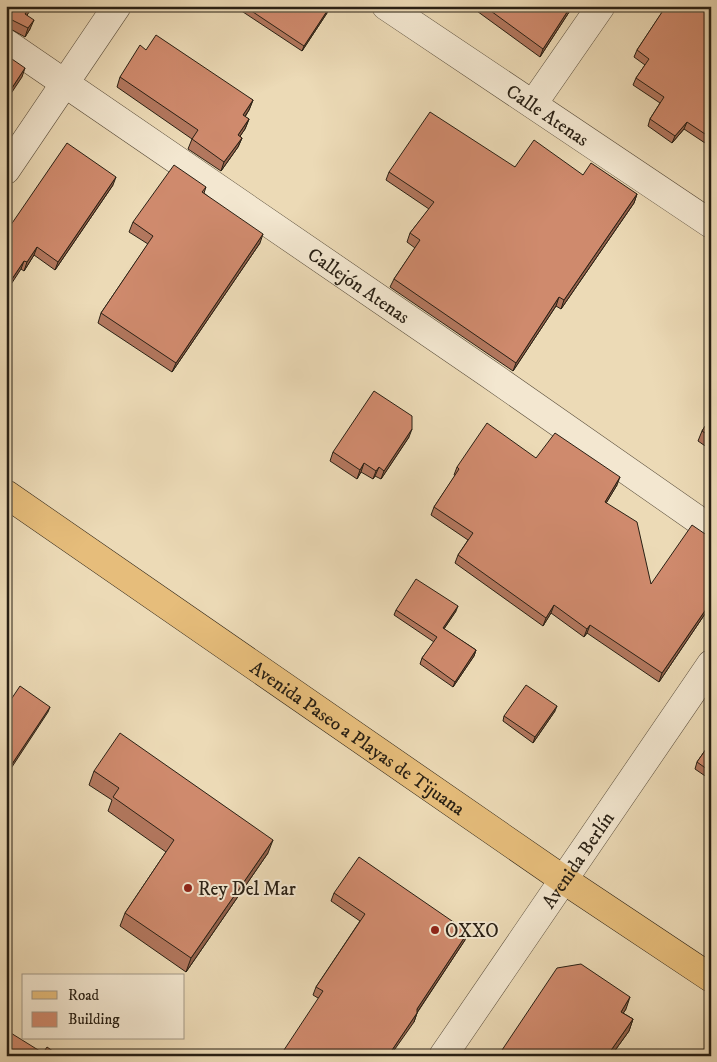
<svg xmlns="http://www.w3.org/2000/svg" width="717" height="1062" font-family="'IM FELL DW Pica',serif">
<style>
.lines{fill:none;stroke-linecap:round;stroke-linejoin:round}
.minor-casing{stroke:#5a4e3c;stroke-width:29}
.major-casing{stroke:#292014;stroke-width:29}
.minor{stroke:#f3e7d0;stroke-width:28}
.major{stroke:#e6bd7b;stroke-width:28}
.wall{fill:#b2775e;stroke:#292014}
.shaded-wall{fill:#91614c;stroke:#292014}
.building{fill:#cf8a6d;stroke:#292014}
.poi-dot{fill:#8f2418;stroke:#f3e7d0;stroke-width:2}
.labels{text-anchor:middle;stroke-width:4;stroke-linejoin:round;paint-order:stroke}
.street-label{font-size:19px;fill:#292014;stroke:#f3e7d0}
.poi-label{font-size:19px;fill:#292014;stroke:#f3e7d0;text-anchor:start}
</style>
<rect width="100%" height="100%" fill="#ecdab6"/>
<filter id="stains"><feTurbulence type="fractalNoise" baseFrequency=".004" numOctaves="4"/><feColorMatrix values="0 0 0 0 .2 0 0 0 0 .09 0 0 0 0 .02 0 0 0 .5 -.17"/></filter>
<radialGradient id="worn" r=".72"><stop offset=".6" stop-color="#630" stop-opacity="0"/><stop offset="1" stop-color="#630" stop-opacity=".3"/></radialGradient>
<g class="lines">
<defs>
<g id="minor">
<path id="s1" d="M 386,6 L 711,224"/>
<path id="s2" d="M 6,43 L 489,374 L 711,529"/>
<path d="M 533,104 L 601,6"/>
<path d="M 6,170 L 117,6"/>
<path id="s3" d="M 443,1056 L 711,664"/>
</g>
<g id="major">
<path id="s4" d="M 6,494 L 564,880 L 711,978"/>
</g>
</defs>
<!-- minor casing -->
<use href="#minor" class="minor-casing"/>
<!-- major casing -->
<use href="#major" class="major-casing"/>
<!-- minor -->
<use href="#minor" class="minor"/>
<!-- major -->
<use href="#major" class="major"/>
</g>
<!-- wall -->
<path class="wall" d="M 6,6 L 27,15 L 30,29 L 25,37 L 7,27 Z
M 234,6 L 327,6 L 329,8 L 327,13 L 302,51 Z
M 470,6 L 573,6 L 540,57 Z
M 662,6 L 711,6 L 711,147 L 684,129 L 672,143 L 648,126 L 650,119 L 660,103 L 633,85 L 636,78 L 645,65 L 634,57 L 637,50 L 665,8 Z
M 146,50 L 253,100 L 249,110 L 245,117 L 249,119 L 245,129 L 240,136 L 242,138 L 238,147 L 221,171 L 188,149 L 192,139 L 117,87 L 120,77 Z
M 515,167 L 583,175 L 637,194 L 634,203 L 561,309 L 556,306 L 513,371 L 390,287 L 394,279 L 415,248 L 407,242 L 410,233 L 429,209 L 386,180 L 389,172 Z
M 113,185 L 55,270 L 34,255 L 24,271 L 21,269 L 6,232 Z
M 206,187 L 204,193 L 260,243 L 172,372 L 98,323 L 101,313 L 148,244 L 129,232 L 133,222 Z
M 711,417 L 711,450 L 698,441 L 702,431 Z
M 409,437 L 381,479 L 375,476 L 373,479 L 361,472 L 357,479 L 330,461 L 333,452 Z
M 536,458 L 617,485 L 606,503 L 651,584 L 711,538 L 711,605 L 659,682 L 587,633 L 584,637 L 551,613 L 543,626 L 455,563 L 458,555 L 468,540 L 431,515 L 434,507 L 455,476 L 454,475 L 457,467 Z
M 396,610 L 456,611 L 444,629 L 476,650 L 474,656 L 453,687 L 420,664 L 422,658 L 434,642 L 394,615 Z
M 555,711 L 533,743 L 503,721 L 504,716 Z
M 711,742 L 711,780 L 695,769 L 697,762 Z
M 94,771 L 268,853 L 186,972 L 120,926 L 125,913 L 166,852 L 108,811 L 112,800 L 89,785 Z
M 334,893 L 465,940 L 417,1013 L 414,1022 L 318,998 L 313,995 L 316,987 L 360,921 L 331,901 Z
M 626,1009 L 623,1013 L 633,1019 L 629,1031 L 611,1056 L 498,1056 Z"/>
<!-- shaded-wall -->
<path class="shaded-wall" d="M 30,6 L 33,6 L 22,23 L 25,14 Z
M 571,6 L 573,6 L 540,57 L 543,49 Z
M 329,8 L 327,13 L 302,51 L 304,46 Z
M 6,19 L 10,19 L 6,28 Z
M 34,20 L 30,29 L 25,37 L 28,28 Z
M 25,68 L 22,77 L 6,101 L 6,97 Z
M 253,100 L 249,110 L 239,125 L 243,115 Z
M 249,119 L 245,129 L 234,145 L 238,135 Z
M 687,122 L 684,129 L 672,143 L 675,136 Z
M 242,138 L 238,147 L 221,171 L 224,162 Z
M 116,177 L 113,185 L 55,270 L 58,262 Z
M 637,194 L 634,203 L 561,309 L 564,300 Z
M 263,234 L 260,243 L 172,372 L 176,363 Z
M 37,247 L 34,255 L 24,271 L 27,262 Z
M 24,261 L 21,269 L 6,292 L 6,288 Z
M 559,297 L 556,306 L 513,371 L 516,363 Z
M 412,429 L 409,437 L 381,479 L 384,471 Z
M 364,463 L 361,472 L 357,479 L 360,470 Z
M 379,467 L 375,476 L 373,479 L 376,471 Z
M 620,477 L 617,485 L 602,510 L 605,502 Z
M 711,602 L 711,605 L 659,682 L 662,673 Z
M 554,605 L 551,613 L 543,626 L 546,618 Z
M 458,606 L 456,611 L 441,633 L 443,628 Z
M 590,625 L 587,633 L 584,637 L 587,629 Z
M 476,650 L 474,656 L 453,687 L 455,682 Z
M 557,706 L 555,711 L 533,743 L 535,737 Z
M 50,707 L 48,712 L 6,776 L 6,773 Z
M 273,840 L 268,853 L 186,972 L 191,958 Z
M 468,932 L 465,940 L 414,1017 L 417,1009 Z
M 630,997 L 626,1009 L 617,1023 L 621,1012 Z
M 417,1013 L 414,1022 L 390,1056 L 388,1056 Z
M 633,1019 L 629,1031 L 611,1056 L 607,1056 Z"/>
<!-- building -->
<path class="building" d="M 6,6 L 30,6 L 25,14 L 34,20 L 28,28 L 10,19 L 6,19 Z
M 244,6 L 327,6 L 329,8 L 304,46 Z
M 484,6 L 571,6 L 543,49 Z
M 666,6 L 711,6 L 711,138 L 687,122 L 675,136 L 650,119 L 664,97 L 636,78 L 649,59 L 637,50 Z
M 156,35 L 253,100 L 243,115 L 249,119 L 238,135 L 242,138 L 224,162 L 192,139 L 198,130 L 120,77 L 140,45 L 146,50 Z
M 6,50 L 11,54 L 9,57 L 25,68 L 6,97 Z
M 430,112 L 515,167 L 534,140 L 583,175 L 591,163 L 637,194 L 564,300 L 559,297 L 516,363 L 394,279 L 420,240 L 410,233 L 434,202 L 389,172 Z
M 67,143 L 116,177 L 58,262 L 37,247 L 27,262 L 24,261 L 6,288 L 6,232 Z
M 174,165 L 206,187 L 202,192 L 263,234 L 176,363 L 101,313 L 153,236 L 133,222 Z
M 374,391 L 412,416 L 412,429 L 384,471 L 379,467 L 376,471 L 364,463 L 360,470 L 333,452 Z
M 711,417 L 711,437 L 702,431 Z
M 487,423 L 536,458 L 555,433 L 620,477 L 605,502 L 637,522 L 651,584 L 692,525 L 711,538 L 711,602 L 662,673 L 590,625 L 587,629 L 554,605 L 546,618 L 458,555 L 473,533 L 434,507 L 459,469 L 457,467 Z
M 416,579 L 458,606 L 443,628 L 476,650 L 455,682 L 422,658 L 437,637 L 396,610 Z
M 526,685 L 557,706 L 535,737 L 504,716 Z
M 20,686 L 50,707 L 6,773 L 6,707 Z
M 120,733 L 273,840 L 191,958 L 125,913 L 174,840 L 113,797 L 119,788 L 94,771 Z
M 711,742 L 711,772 L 697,762 Z
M 359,857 L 468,932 L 417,1009 L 417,1013 L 388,1056 L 280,1056 L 323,991 L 316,987 L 365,914 L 334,893 Z
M 581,964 L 630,997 L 621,1012 L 633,1019 L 607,1056 L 560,1056 L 552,1051 L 549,1056 L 498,1056 L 557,968 Z
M 6,978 L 10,980 L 6,985 Z
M 6,1030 L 43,1053 L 47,1047 L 60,1056 L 6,1056 Z"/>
<!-- markers -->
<g class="poi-dot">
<circle cx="188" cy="888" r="5"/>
<circle cx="435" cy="930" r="5"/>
</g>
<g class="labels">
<!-- street labels -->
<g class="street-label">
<text dy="7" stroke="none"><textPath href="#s1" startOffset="195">Calle Atenas</textPath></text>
<text dy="7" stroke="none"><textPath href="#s2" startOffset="428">Callejón Atenas</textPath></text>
<text dy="7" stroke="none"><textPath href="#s4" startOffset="428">Avenida Paseo a Playas de Tijuana</textPath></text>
<text dy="7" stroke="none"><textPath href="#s3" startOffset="238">Avenida Berlín</textPath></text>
</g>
<!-- poi labels -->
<g class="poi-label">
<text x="198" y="895">Rey Del Mar</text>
<text x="445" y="937">OXXO</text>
</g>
</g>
<!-- margin -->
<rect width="717" height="1062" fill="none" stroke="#ecdab6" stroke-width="25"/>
<rect x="8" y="8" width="702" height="1047" fill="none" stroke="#292014" stroke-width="2.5"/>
<rect x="12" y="12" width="692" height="1037" fill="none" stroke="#292014"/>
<!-- legend -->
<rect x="22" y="974" width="162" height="65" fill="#f3e7d0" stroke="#a29785"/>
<rect x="32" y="991" width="25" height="8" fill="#e6bd7b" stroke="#a29785"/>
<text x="68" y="1000" font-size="15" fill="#292014">Road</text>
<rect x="32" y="1012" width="25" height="15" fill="#cf8a6d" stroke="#a29785"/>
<text x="68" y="1024" font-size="15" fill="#292014">Building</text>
<rect width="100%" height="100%" filter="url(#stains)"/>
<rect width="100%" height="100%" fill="url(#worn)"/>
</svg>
